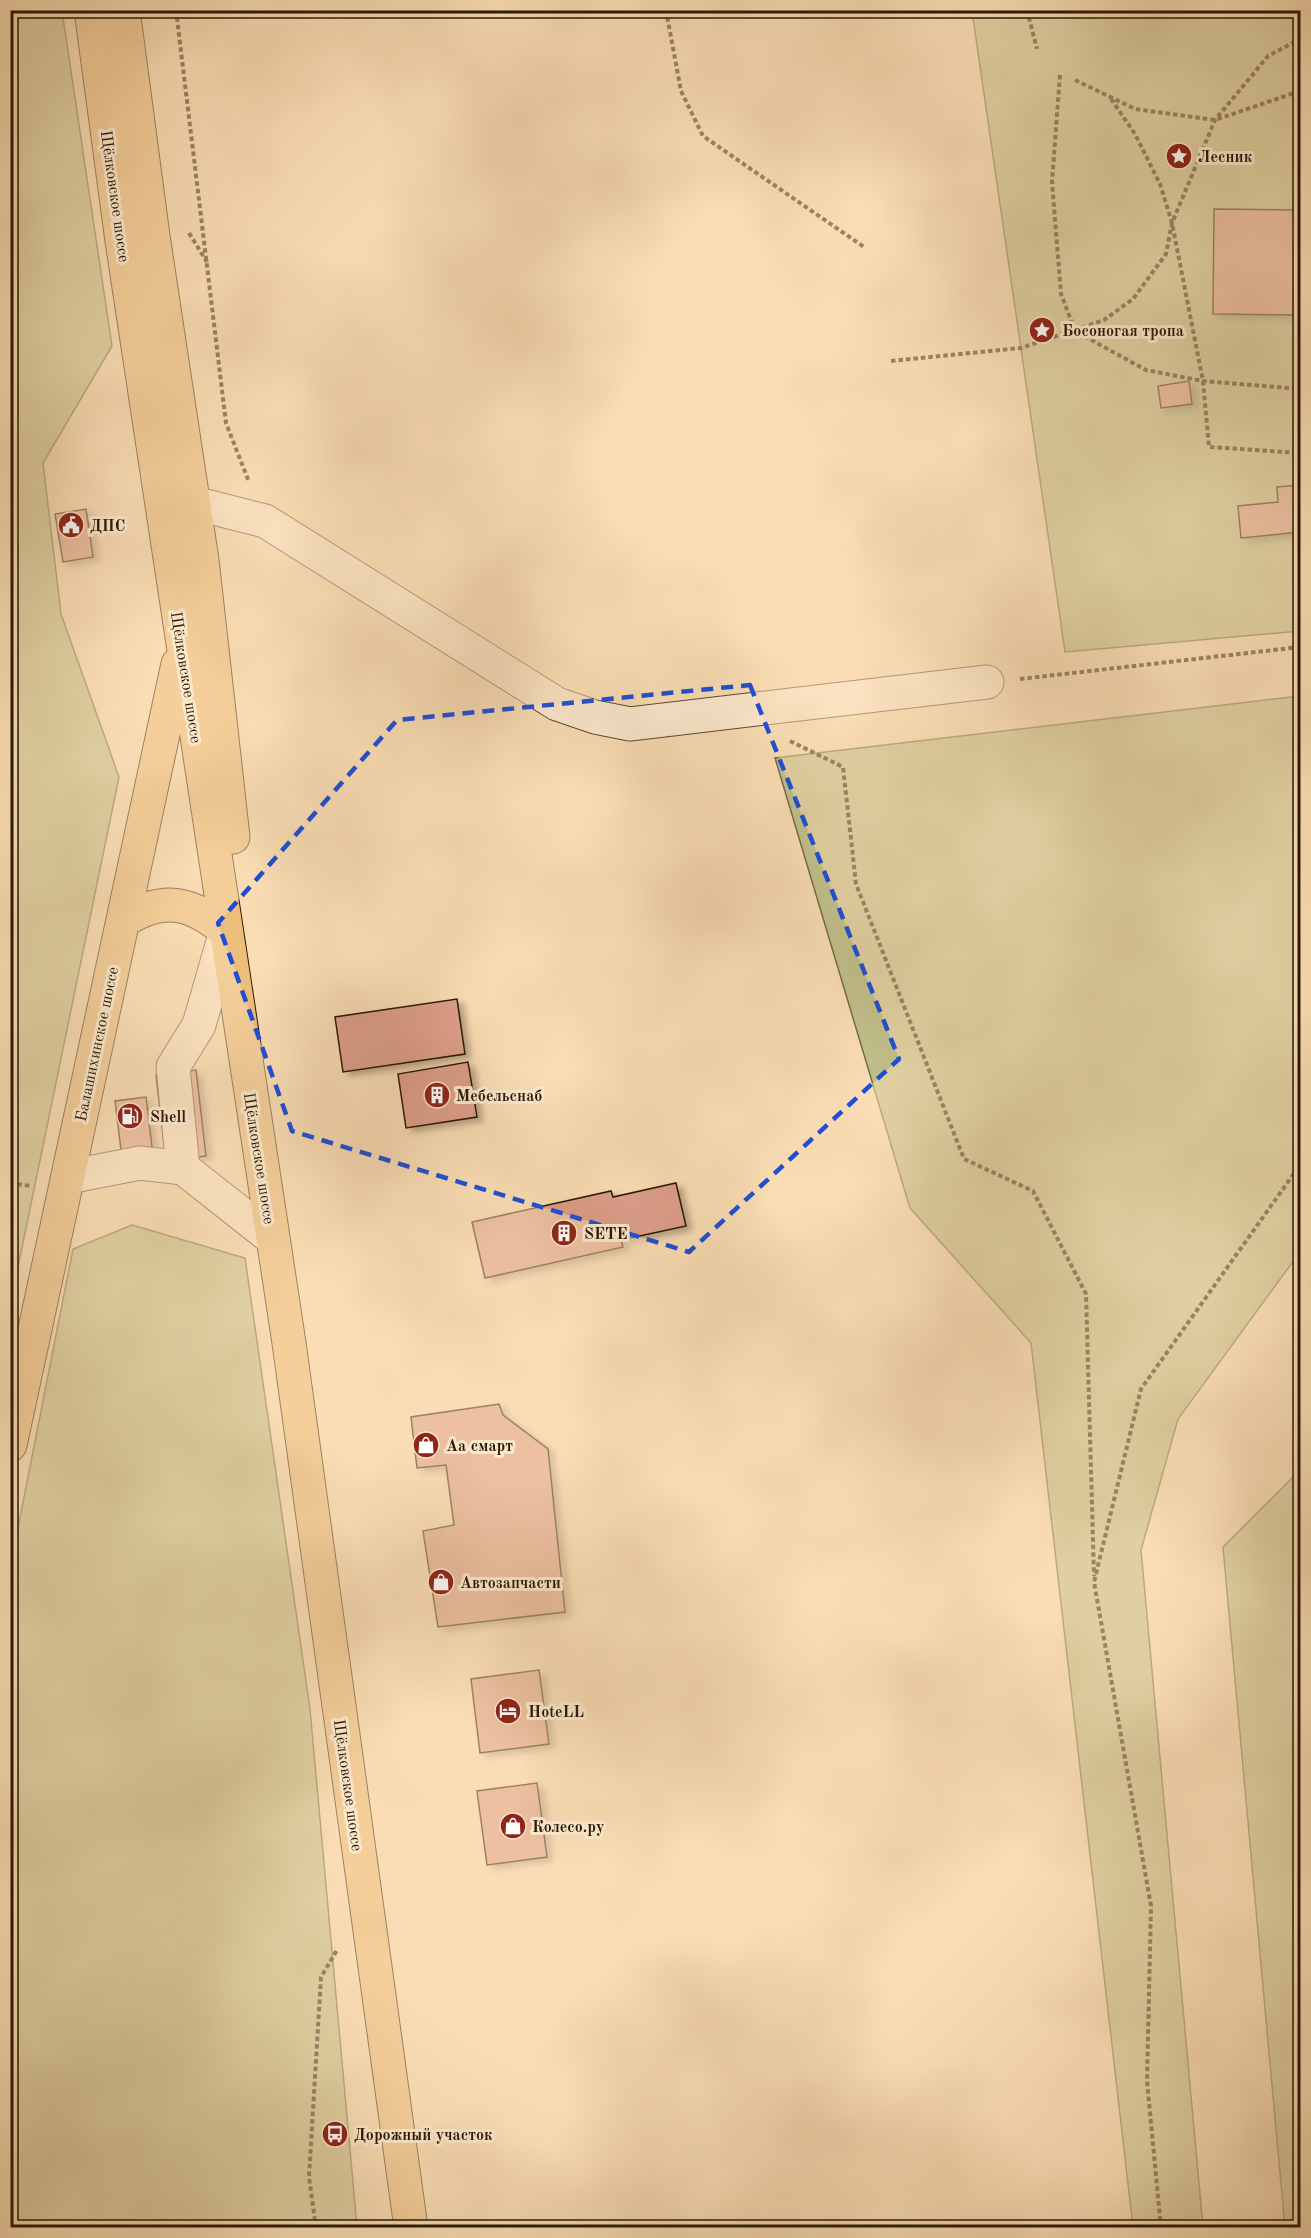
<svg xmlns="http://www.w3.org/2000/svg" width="1311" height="2238" font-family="'Old Standard TT',serif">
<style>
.green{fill:#c0c08b;stroke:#746c46;stroke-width:1.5}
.building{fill:#dd9e8a;stroke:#291702;stroke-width:1.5;filter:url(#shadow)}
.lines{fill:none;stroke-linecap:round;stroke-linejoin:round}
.minor-casing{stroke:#5d482e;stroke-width:35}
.major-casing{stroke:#291702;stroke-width:35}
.path{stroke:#291702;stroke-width:4;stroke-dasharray:4.5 3;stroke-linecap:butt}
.minor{stroke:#fce9ce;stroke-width:33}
.major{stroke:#edbe7a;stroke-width:33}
.marked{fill:none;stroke:#1d4ed8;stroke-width:4.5;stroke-dasharray:12 8;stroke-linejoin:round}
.labels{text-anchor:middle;stroke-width:6;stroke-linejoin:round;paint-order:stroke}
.poi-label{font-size:16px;font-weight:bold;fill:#291702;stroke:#fce9ce;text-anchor:start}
.street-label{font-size:16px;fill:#291702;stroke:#fce9ce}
</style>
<defs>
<filter id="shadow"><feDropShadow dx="6" dy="4" stdDeviation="3" flood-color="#0004"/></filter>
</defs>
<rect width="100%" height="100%" fill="#faddb4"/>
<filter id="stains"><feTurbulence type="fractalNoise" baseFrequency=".00333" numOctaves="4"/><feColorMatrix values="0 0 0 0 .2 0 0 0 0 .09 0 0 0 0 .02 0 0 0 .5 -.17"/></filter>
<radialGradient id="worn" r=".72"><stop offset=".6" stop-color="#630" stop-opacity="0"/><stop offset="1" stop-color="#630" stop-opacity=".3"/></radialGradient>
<!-- green -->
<path class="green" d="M 62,11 L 112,346 L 43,463 L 61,614 L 119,777 L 11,1301 L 10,11 Z
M 972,11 L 1300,11 L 1300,631 L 1065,652 Z
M 1300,696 L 1300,1252 L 1178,1419 L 1141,1550 L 1203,2227 L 1133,2227 L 1031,1343 L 910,1208 L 775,758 Z
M 132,1225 L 245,1258 L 310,1709 L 357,2227 L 11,2227 L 11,1563 L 73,1249 Z
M 1300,1470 L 1300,2227 L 1285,2228 L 1223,1547 Z"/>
<!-- building -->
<path class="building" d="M 1214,209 L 1300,210 L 1300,315 L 1213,314 Z
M 1189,381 L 1192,404 L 1161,408 L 1158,386 Z
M 1300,485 L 1300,532 L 1241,538 L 1238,506 L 1278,502 L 1277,487 Z
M 86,509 L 93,557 L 63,562 L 55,514 Z
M 457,999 L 465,1054 L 343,1072 L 335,1017 Z
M 468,1062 L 477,1117 L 406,1128 L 398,1074 Z
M 196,1070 L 206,1156 L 166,1161 L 156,1075 Z
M 146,1097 L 152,1147 L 121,1150 L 115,1101 Z
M 676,1183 L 686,1226 L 621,1240 L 623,1247 L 485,1278 L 472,1222 L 611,1191 L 613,1197 Z
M 499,1404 L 503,1415 L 548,1449 L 565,1612 L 438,1627 L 423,1531 L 454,1525 L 446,1465 L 417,1468 L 411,1417 Z
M 539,1670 L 549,1744 L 480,1753 L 471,1679 Z
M 537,1783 L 547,1857 L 487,1865 L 477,1791 Z"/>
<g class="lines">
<defs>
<path id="minor" d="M 194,503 L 265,521 L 557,704 L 595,717 L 630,724 L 987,682
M 226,931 L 199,1025 L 173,1067 L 183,1168 L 273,1239
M 68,1177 L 140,1163 L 183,1168"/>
<path id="major" d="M 91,10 L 122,241 L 289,1343 L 411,2228
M 123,10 L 153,236 L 202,560 L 233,837
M 123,921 C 163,896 190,901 226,931
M 10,1445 L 178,664"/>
</defs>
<!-- minor casing -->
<use href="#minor" class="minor-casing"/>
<!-- major casing -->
<use href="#major" class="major-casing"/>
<!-- path -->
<path class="path" d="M 176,10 L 226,423 L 249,482
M 666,10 L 681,91 L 703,136 L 864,247
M 1027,10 L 1037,49
M 1060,75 L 1052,182 L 1061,294 L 1075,331 L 1146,370 L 1203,381 L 1300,389
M 1075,80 L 1135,109 L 1215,120 L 1294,93 L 1300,88
M 1111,99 L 1135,134 L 1160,184 L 1172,223 L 1203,381 L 1209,447 L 1300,453
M 189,233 L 207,262
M 891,361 L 1021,348 L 1104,320 L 1133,299 L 1166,254 L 1172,223 L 1215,120 L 1268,56 L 1300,39
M 1020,679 L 1300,647
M 790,741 L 843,767 L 856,884 L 964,1159 L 1033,1191 L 1086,1294 L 1094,1576
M 10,1183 L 31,1186
M 10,1511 L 17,1478
M 316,2228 L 309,2177 L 321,1977 L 337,1950
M 1161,2228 L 1147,2081 L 1151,1906 L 1094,1582 L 1141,1389 L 1300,1165"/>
<!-- minor -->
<use href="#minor" class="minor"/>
<!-- major -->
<use href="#major" class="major"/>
</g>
<!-- marked area -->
<path d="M0 0H1311V2238H0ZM 750,685 L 899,1059 L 689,1252 L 292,1131 L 218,923 L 397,720 Z" fill="#faddb4" fill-opacity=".55" fill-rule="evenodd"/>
<path class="marked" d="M 750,685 L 899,1059 L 689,1252 L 292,1131 L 218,923 L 397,720 Z"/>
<!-- icons -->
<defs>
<symbol id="sight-disc" viewBox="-11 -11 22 22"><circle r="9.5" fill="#8f2418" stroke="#fce9ce"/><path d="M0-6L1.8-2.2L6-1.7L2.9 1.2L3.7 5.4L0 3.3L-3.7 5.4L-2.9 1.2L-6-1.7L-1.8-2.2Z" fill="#fff"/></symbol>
<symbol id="civic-disc" viewBox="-11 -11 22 22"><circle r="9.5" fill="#8f2418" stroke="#fce9ce"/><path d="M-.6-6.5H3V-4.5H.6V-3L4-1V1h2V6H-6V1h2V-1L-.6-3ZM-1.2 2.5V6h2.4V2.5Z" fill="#fff"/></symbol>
<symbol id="building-disc" viewBox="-11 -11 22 22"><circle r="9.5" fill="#8f2418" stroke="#fce9ce"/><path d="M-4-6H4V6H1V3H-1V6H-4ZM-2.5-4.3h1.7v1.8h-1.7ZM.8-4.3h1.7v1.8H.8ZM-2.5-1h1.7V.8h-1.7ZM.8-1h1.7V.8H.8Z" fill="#fff"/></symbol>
<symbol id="fuel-disc" viewBox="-11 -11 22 22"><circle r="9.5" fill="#8f2418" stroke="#fce9ce"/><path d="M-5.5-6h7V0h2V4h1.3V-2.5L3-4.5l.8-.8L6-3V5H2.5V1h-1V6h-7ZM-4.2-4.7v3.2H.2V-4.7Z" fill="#fff"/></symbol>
<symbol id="shop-disc" viewBox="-11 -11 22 22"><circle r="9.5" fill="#8f2418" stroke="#fce9ce"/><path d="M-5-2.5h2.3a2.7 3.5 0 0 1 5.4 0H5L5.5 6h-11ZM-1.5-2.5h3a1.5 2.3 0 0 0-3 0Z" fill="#fff"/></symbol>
<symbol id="hotel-disc" viewBox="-11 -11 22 22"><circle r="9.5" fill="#8f2418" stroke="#fce9ce"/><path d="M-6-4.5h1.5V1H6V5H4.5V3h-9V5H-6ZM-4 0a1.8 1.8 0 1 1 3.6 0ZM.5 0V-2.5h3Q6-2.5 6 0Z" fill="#fff"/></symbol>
<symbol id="bus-disc" viewBox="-11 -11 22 22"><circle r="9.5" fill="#8f2418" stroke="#fce9ce"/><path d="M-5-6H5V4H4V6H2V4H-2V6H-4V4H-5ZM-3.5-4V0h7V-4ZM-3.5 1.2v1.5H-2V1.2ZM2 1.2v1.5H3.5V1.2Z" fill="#fff"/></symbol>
</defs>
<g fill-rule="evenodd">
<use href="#sight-disc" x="1164" y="141" width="30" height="30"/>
<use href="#sight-disc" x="1027" y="315" width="30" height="30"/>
<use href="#civic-disc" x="56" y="510" width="30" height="30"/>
<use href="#building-disc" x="422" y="1080" width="30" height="30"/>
<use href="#fuel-disc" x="115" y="1101" width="30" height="30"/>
<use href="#building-disc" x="549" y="1218" width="30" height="30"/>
<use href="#shop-disc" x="411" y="1430" width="30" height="30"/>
<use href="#shop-disc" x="426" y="1567" width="30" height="30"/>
<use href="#hotel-disc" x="493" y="1696" width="30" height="30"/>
<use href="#shop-disc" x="498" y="1811" width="30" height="30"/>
<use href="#bus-disc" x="320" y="2119" width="30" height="30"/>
</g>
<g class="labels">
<!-- poi labels -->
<g class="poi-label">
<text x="1198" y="162">Лесник</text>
<text x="1062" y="336">Босоногая тропа</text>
<text x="90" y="531">ДПС</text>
<text x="456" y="1101">Мебельснаб</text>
<text x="150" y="1122">Shell</text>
<text x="584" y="1239">SETE</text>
<text x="446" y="1451">Аа смарт</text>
<text x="460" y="1588">Автозапчасти</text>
<text x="528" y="1717">HoteLL</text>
<text x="532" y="1832">Колесо.ру</text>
<text x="354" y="2140">Дорожный участок</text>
</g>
<!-- street labels -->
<g class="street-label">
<text transform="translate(116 196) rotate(82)" y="6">Щёлковское шоссе</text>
<text transform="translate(187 677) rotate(81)" y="6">Щёлковское шоссе</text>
<text transform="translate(96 1044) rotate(-78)" y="6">Балашихинское шоссе</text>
<text transform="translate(260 1158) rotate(81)" y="6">Щёлковское шоссе</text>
<text transform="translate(349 1785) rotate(82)" y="6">Щёлковское шоссе</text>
</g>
</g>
<!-- margin -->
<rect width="1311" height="2238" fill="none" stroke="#faddb4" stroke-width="36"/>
<rect x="12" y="12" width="1287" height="2214" fill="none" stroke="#291702" stroke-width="3"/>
<rect x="18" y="18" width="1275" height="2202" fill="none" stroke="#291702" stroke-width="1.5"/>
<rect width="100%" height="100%" filter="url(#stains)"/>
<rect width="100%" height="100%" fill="url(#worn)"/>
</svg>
